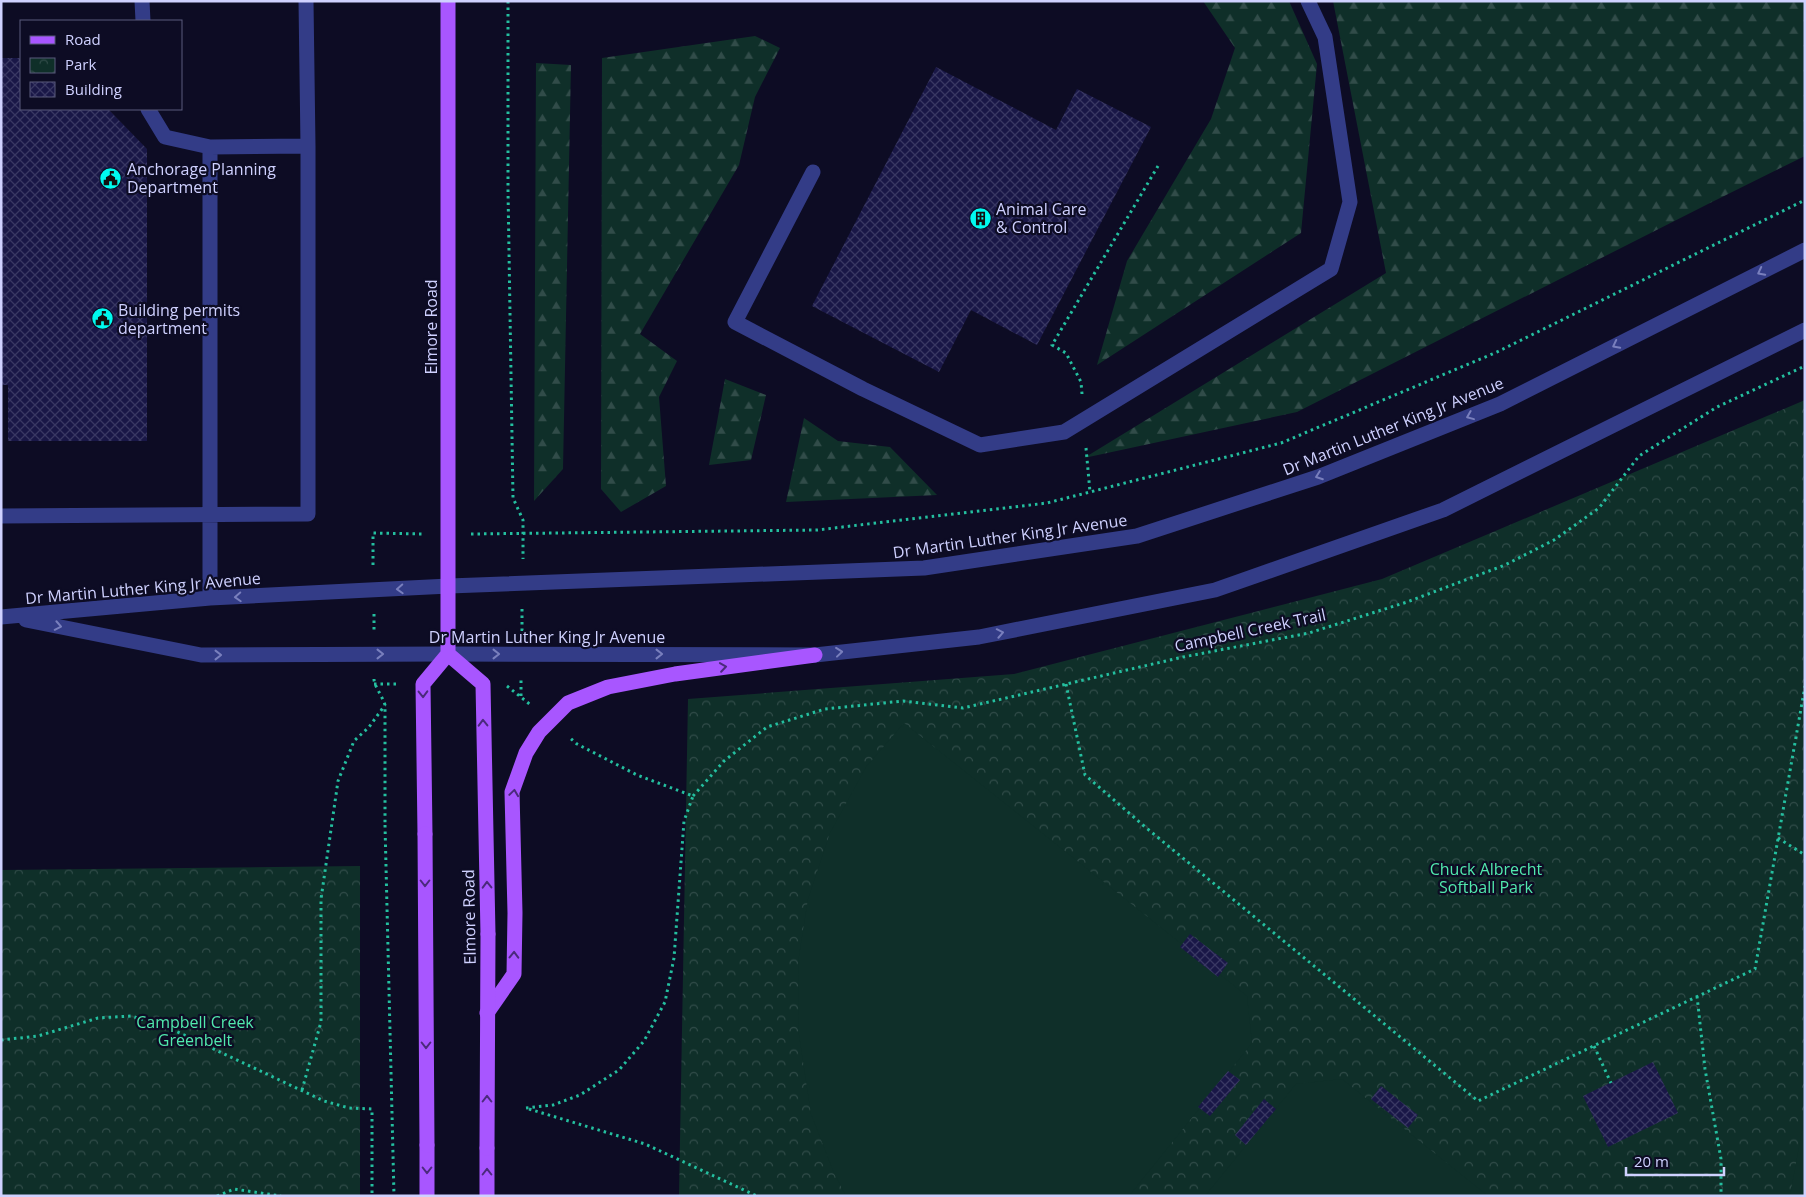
<svg xmlns="http://www.w3.org/2000/svg" width="1806" height="1197" font-family="'Open Sans',sans-serif">
<style>
.forest{fill:url(#forest-firs)}
.park{fill:url(#park-crowns)}
.garden{fill:#0f2f29}
.building{fill:url(#building-cross-hatch)}
.lines{fill:none;stroke-linecap:round;stroke-linejoin:round}
.path{stroke:#24bf9f;stroke-width:3;stroke-dasharray:2.5 4;stroke-linecap:butt}
.minor{stroke:#333c87;stroke-width:15}
.major{stroke:#a856ff;stroke-width:15}
.path-bridge{stroke:#24bf9f;stroke-width:3;stroke-dasharray:2.5 4;stroke-linecap:butt}
.major-bridge{stroke:#a856ff;stroke-width:15}
.oneway{stroke:#797fbd}
.oneway2{stroke:#4b2a7c}
.labels{text-anchor:middle;stroke-width:4.5;stroke-linejoin:round;paint-order:stroke}
.poi-label{font-size:16px;fill:#cfd1ff;stroke:#0d0c24;text-anchor:start}
.street-label{font-size:16px;fill:#cfd1ff;stroke:#0d0c24}
.park-label{font-size:16px;fill:#51e9ad;stroke:#0d0c24}
</style>
<defs>
<pattern id="forest-firs" width="22" height="20" patternUnits="userSpaceOnUse" patternTransform="scale(1.25)"><rect width="22" height="20" fill="#0f2f29"/><path d="M5 1l3.5 6h-7zM16 11l3.5 6h-7z" fill="#314c49"/></pattern>
<pattern id="park-crowns" width="20" height="18" patternUnits="userSpaceOnUse" patternTransform="scale(1.25)"><rect width="20" height="18" fill="#0f2f29"/><path d="M2 6a3 3 0 1 1 6 0M12 15a3 3 0 1 1 6 0" fill="none" stroke="#314c49"/></pattern>
<pattern id="building-cross-hatch" width="8" height="8" patternUnits="userSpaceOnUse" patternTransform="scale(1.25)"><rect width="8" height="8" fill="#191747"/><path d="M0 0l8 8M0 8l8-8" fill="none" stroke="#393863"/></pattern>
</defs>
<rect width="100%" height="100%" fill="#0d0c24"/>
<!-- forest -->
<path class="forest" d="M 1203,1 L 1289,1 L 1317,64 L 1301,233 L 1097,365 L 1127,261 L 1211,119 L 1235,48 Z
M 1333,1 L 1805,1 L 1805,156 L 1710,203 L 1297,412 L 1084,458 L 1386,273 Z
M 755,36 L 780,48 L 755,97 L 739,165 L 640,334 L 677,361 L 659,397 L 666,486 L 621,512 L 601,489 L 602,58 Z
M 536,63 L 571,65 L 563,469 L 534,501 Z
M 725,379 L 766,395 L 751,460 L 709,465 Z
M 804,418 L 838,441 L 890,447 L 937,495 L 786,502 Z"/>
<!-- park -->
<path class="park" d="M 1805,400 L 1805,1196 L 679,1196 L 688,699 L 1014,674 L 1382,579 Z
M 360,866 L 360,1196 L 1,1196 L 1,870 Z"/>
<!-- garden -->
<path class="garden" d="M 904,723 L 1247,996 L 1252,1043 L 1129,1196 L 846,1196 L 834,1173 L 811,1114 L 799,1035 L 798,962 L 808,899 L 830,833 L 866,767 Z
M 1342,1079 L 1488,1196 L 1205,1196 L 1296,1084 Z
M 1805,1114 L 1805,1196 L 1790,1196 Z"/>
<!-- building -->
<path class="building" d="M 1,58 L 21,58 L 21,109 L 108,109 L 147,149 L 147,441 L 8,441 L 8,385 L 1,385 Z
M 936,67 L 1056,130 L 1077,89 L 1151,127 L 1037,345 L 971,310 L 939,372 L 812,306 Z
M 1190,934 L 1228,963 L 1218,977 L 1180,947 Z
M 1653,1062 L 1678,1113 L 1608,1147 L 1583,1096 Z
M 1228,1071 L 1240,1080 L 1210,1116 L 1198,1107 Z
M 1381,1086 L 1418,1115 L 1408,1128 L 1371,1099 Z
M 1264,1099 L 1276,1109 L 1246,1145 L 1235,1135 Z"/>
<g class="lines">
<!-- path -->
<path class="path" d="M 508,1 L 508,190 L 513,498 L 523,520 L 523,559
M 1082,394 L 1081,382 L 1066,353 L 1052,345 L 1158,166
M 1086,448 L 1090,492
M 471,534 L 817,530 L 1047,503 L 1281,443 L 1497,352 L 1805,200
M 373,565 L 373,533 L 425,534
M 374,614 L 374,630
M 522,631 L 522,608
M 374,679 C 374,686 382,695 385,705 L 385,825
M 374,684 L 399,684
M 1066,684 L 1085,775 L 1144,826 L 1478,1101 L 1755,969 L 1805,686
M 507,686 L 532,706
M 521,696 L 521,678
M 693,796 L 724,761 L 767,727 L 825,709 L 903,701 L 963,708 L 1183,657 L 1309,633 L 1407,602 L 1505,565 L 1554,540 L 1599,508 L 1639,456 L 1717,407 L 1805,366
M 1778,838 L 1805,855
M 1697,996 L 1705,1069 L 1721,1159 L 1721,1196
M 1,1040 L 38,1036 L 98,1018 L 131,1016 L 167,1027 L 324,1101 L 349,1108 L 372,1109 L 372,1196
M 1594,1046 L 1611,1083
M 302,1090 L 321,1022 L 321,899 L 338,781 L 354,741 L 369,727 L 385,705
M 526,1108 L 553,1105 L 580,1095 L 619,1070 L 644,1041 L 665,1002 L 674,958 L 684,821 L 693,796 L 637,775 L 577,744 L 569,737
M 529,1109 L 645,1144 L 757,1196
M 217,1196 L 234,1189 L 281,1196"/>
<!-- minor -->
<path class="minor" d="M 142,1 L 143,21
M 148,109 L 165,137 L 210,147 L 308,146
M 210,147 L 210,598
M 813,172 L 735,322 L 863,389 L 980,445 L 1064,432 L 1331,269 L 1350,202 L 1325,37 L 1308,1
M 1,516 L 308,514 L 308,146 L 306,1
M 1,617 L 210,598 L 449,586 L 924,568 L 1137,536 L 1318,477 L 1500,404 L 1805,250
M 26,620 L 201,655 L 448,654 L 815,655 L 979,637 L 1215,590 L 1443,510 L 1805,330"/>
<!-- major -->
<path class="major" d="M 448,654 L 483,684 L 488,934
M 425,834 L 423,684 L 448,654 L 448,1
M 487,1013 L 514,974 L 515,913 L 512,792 L 526,753 L 539,732 L 568,703 L 608,687 L 675,674 L 815,655
M 427,1145 L 427,1196
M 487,1196 L 487,1148"/>
<!-- path-bridge -->
<path class="path-bridge" d="M 385,825 L 394,1196"/>
<!-- major-bridge -->
<path class="major-bridge" d="M 425,834 L 427,1145
M 487,1148 L 488,934"/>
</g>
<!-- one-way arrows -->
<defs><path id="oneway-chevron" d="M-2-3.5L2.5 0L-2 3.5" fill="none" stroke-width="1.6" stroke-linecap="round" stroke-linejoin="round" transform="scale(1.25)"/></defs>
<g class="oneway">
<use href="#oneway-chevron" transform="translate(1761 272) rotate(153)"/>
<use href="#oneway-chevron" transform="translate(1616 345) rotate(153)"/>
<use href="#oneway-chevron" transform="translate(1470 416) rotate(158)"/>
<use href="#oneway-chevron" transform="translate(1319 476) rotate(160)"/>
<use href="#oneway-chevron" transform="translate(400 589) rotate(177)"/>
<use href="#oneway-chevron" transform="translate(238 597) rotate(177)"/>
<use href="#oneway-chevron" transform="translate(58 626) rotate(11)"/>
<use href="#oneway-chevron" transform="translate(1000 633) rotate(-11)"/>
<use href="#oneway-chevron" transform="translate(839 652) rotate(-6)"/>
<use href="#oneway-chevron" transform="translate(380 654)"/>
<use href="#oneway-chevron" transform="translate(496 654)"/>
<use href="#oneway-chevron" transform="translate(659 654)"/>
<use href="#oneway-chevron" transform="translate(218 655)"/>
</g>
<g class="oneway2">
<use href="#oneway-chevron" transform="translate(723 667) rotate(-8)"/>
<use href="#oneway-chevron" transform="translate(423 694) rotate(89)"/>
<use href="#oneway-chevron" transform="translate(483 723) rotate(-91)"/>
<use href="#oneway-chevron" transform="translate(514 793) rotate(-82)"/>
<use href="#oneway-chevron" transform="translate(425 883) rotate(90)"/>
<use href="#oneway-chevron" transform="translate(487 885) rotate(-91)"/>
<use href="#oneway-chevron" transform="translate(514 955) rotate(-89)"/>
<use href="#oneway-chevron" transform="translate(426 1045) rotate(90)"/>
<use href="#oneway-chevron" transform="translate(487 1099) rotate(-90)"/>
<use href="#oneway-chevron" transform="translate(427 1170) rotate(90)"/>
<use href="#oneway-chevron" transform="translate(487 1172) rotate(-90)"/>
</g>
<!-- icons -->
<defs>
<symbol id="civic-disc" viewBox="-11 -11 22 22"><circle r="9.5" fill="#00faef" stroke="#0d0c24"/><path d="M-.6-6.5H3V-4.5H.6V-3L4-1V1h2V6H-6V1h2V-1L-.6-3ZM-1.2 2.5V6h2.4V2.5Z" fill="#111"/></symbol>
<symbol id="building-disc" viewBox="-11 -11 22 22"><circle r="9.5" fill="#00faef" stroke="#0d0c24"/><path d="M-4-6H4V6H1V3H-1V6H-4ZM-2.5-4.3h1.7v1.8h-1.7ZM.8-4.3h1.7v1.8H.8ZM-2.5-1h1.7V.8h-1.7ZM.8-1h1.7V.8H.8Z" fill="#111"/></symbol>
</defs>
<g fill-rule="evenodd">
<use href="#civic-disc" x="98" y="166" width="25" height="25"/>
<use href="#building-disc" x="968" y="206" width="25" height="25"/>
<use href="#civic-disc" x="90" y="306" width="25" height="25"/>
</g>
<g class="labels">
<!-- poi labels -->
<g class="poi-label">
<text x="127" y="175">Anchorage Planning<tspan x="127" dy="18">Department</tspan></text>
<text x="996" y="215">Animal Care<tspan x="996" dy="18">&amp; Control</tspan></text>
<text x="118" y="316">Building permits<tspan x="118" dy="18">department</tspan></text>
</g>
<!-- street labels -->
<g class="street-label">
<text transform="translate(431 327) rotate(-90)" y="6">Elmore Road</text>
<text transform="translate(1393 426) rotate(-22)" y="6">Dr Martin Luther King Jr Avenue</text>
<text transform="translate(1010 536) rotate(-8)" y="6">Dr Martin Luther King Jr Avenue</text>
<text transform="translate(143 588) rotate(-5)" y="6">Dr Martin Luther King Jr Avenue</text>
<text transform="translate(1250 630) rotate(-12)" y="6">Campbell Creek Trail</text>
<text x="547" y="643">Dr Martin Luther King Jr Avenue</text>
<text transform="translate(469 917) rotate(-91)" y="6">Elmore Road</text>
</g>
<!-- park labels -->
<g class="park-label">
<text x="1486" y="875">Chuck Albrecht<tspan x="1486" dy="18">Softball Park</tspan></text>
<text x="195" y="1028">Campbell Creek<tspan x="195" dy="18">Greenbelt</tspan></text>
</g>
</g>
<!-- border -->
<rect width="1806" height="1197" fill="none" stroke="#cfd1ff" stroke-width="5"/>
<!-- legend -->
<rect x="20" y="20" width="162" height="90" fill="#0d0c24" stroke="#5b5b7c"/>
<rect x="30" y="36" width="25" height="8" fill="#a856ff" stroke="#5b5b7c"/>
<text x="65" y="45" font-size="15" fill="#cfd1ff">Road</text>
<rect x="30" y="58" width="25" height="15" fill="url(#park-crowns)" stroke="#5b5b7c"/>
<text x="65" y="70" font-size="15" fill="#cfd1ff">Park</text>
<rect x="30" y="82" width="25" height="15" fill="url(#building-cross-hatch)" stroke="#5b5b7c"/>
<text x="65" y="95" font-size="15" fill="#cfd1ff">Building</text>
<!-- scale -->
<path d="M1626 1167v8h98v-8" fill="none" stroke="#cfd1ff" stroke-width="2.5"/>
<text x="1634" y="1167" font-size="15" fill="#cfd1ff" stroke="#0d0c24" stroke-width="4" paint-order="stroke">20 m</text>
</svg>
